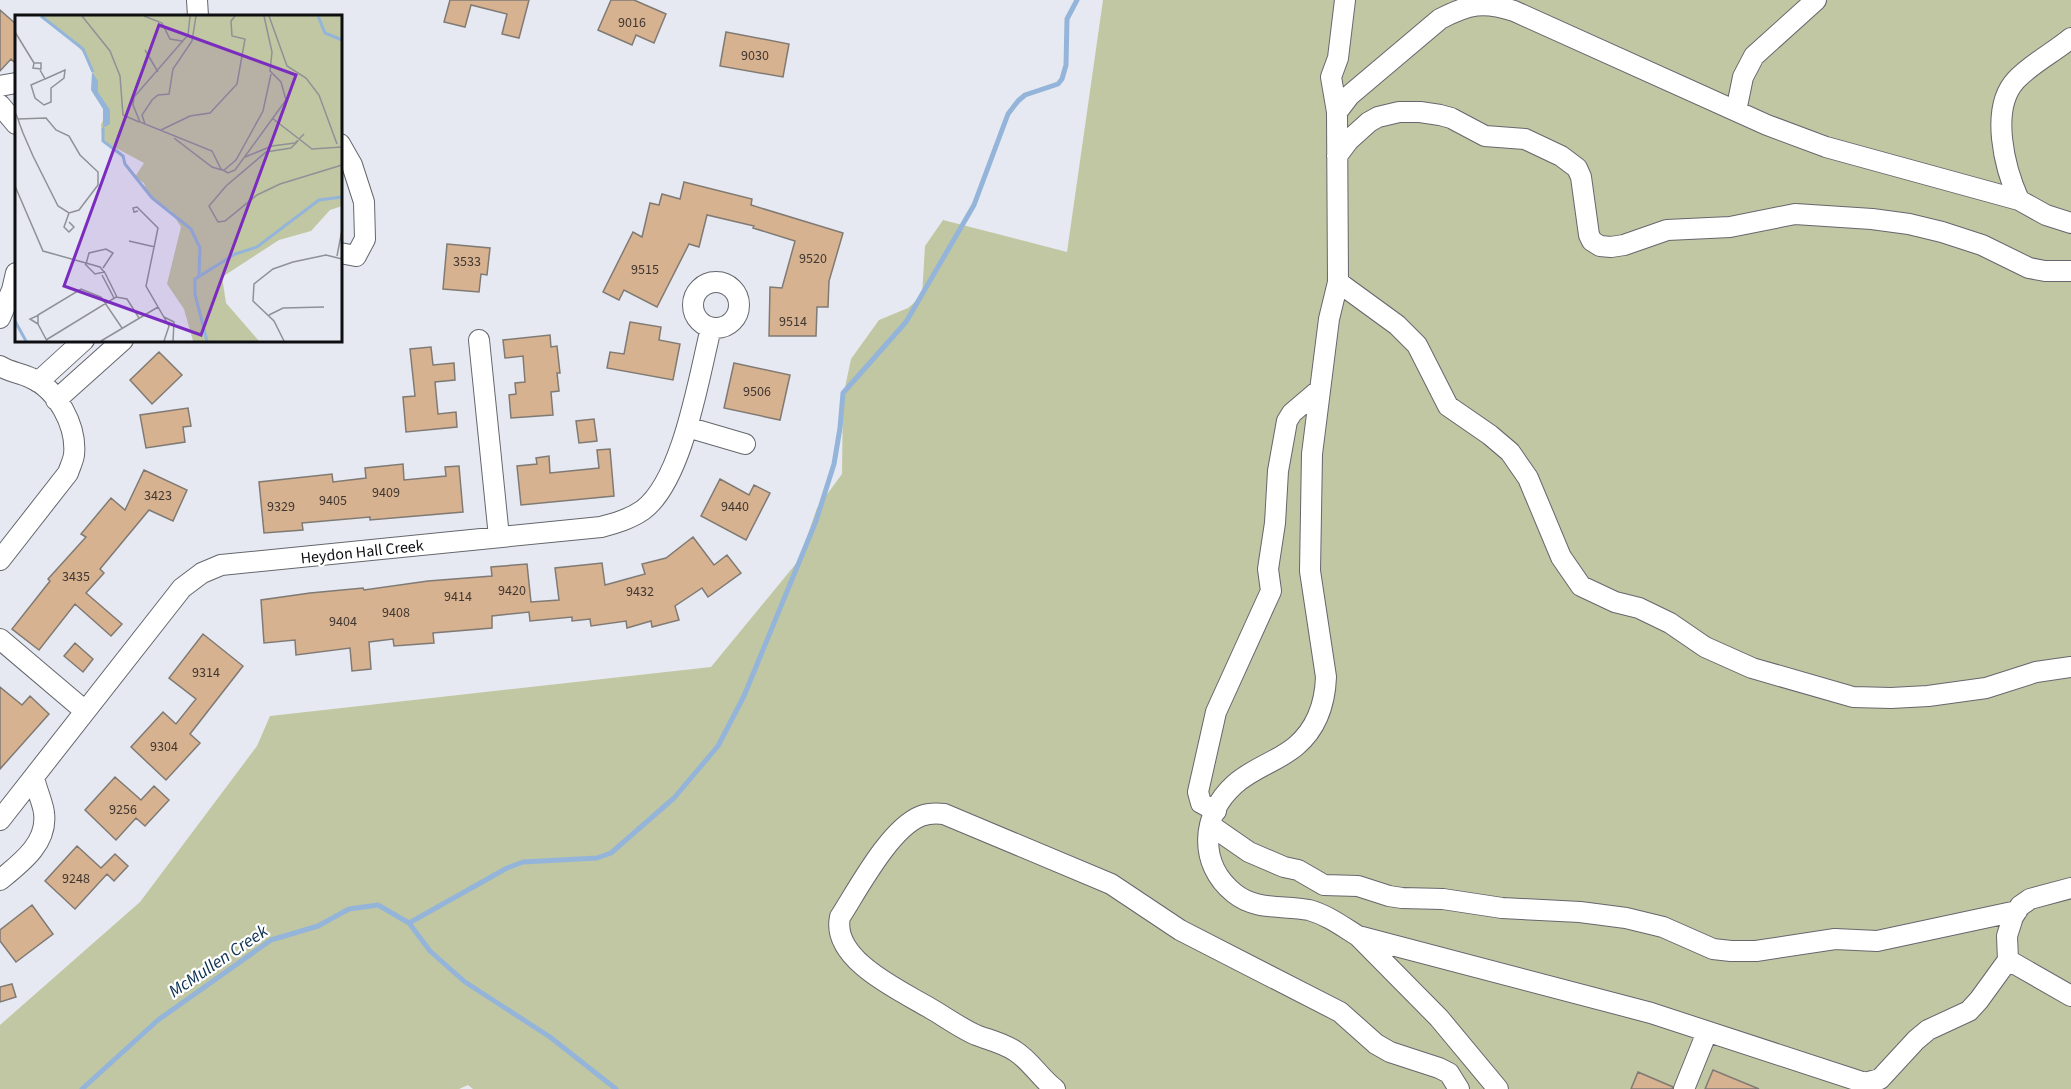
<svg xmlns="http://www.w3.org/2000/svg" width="2071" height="1089" font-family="'Source Sans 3',sans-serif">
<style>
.green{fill:#c1c7a2}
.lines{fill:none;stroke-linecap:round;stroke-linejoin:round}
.stream{stroke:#94b5d9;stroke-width:5}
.building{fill:#d7b290;stroke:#807a74;stroke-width:1.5}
.minor-casing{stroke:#64676d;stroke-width:22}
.minor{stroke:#fff;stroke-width:20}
.labels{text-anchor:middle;stroke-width:4.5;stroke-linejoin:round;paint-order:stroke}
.number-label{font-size:14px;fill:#403731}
.street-label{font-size:16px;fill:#0d0e11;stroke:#fff}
.water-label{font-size:18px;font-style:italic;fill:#0a2f51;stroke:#fff}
.inset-river{fill:none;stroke:#94b5d9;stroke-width:3}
.inset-road{fill:none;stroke:#8f9197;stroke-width:1.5}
.view{fill:#7b2cbf;fill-opacity:0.15;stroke:#7b2cbf;stroke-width:3}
.inset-edge{fill:none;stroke:#0d0e11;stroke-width:3}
</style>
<rect width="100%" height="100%" fill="#e6e9f1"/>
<!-- green -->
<path class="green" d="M 1103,0 L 2071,0 L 2071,1089 L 473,1089 L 468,1085 L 459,1089 L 0,1089 L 0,1025 L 140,902 L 257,746 L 270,716 L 711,667 L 799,560 L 817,508 L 842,474 L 843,397 L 851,359 L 879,320 L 908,308 L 922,296 L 925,246 L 943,220 L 1067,252 Z"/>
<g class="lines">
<!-- stream -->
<path class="stream" d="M 409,923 L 507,868 L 523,862 L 597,858 L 611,853 L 674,798 L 718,746 L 744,696 L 816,521 L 834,464 L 840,428 L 843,393 L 906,322 L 974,205 L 1008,114 L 1018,101 L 1025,95 L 1058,84 L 1062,79 L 1066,65 L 1067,19 L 1077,0
M 82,1089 L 158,1020 L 271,940 L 318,926 L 349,909 L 378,905 L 409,923 L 430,951 L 465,982 L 550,1037 L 616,1089"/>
</g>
<!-- building -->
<path class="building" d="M 450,0 L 529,0 L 519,38 L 502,34 L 507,14 L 471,5 L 465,27 L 444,22 Z
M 611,0 L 634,0 L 666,14 L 654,43 L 636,35 L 632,45 L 598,30 Z
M 0,10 L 16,24 L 16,64 L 11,59 L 0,71 Z
M 726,32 L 789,44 L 783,77 L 720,66 Z
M 684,182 L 752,199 L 751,205 L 843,233 L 829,281 L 828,307 L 817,307 L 816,336 L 769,336 L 770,287 L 782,288 L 795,241 L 753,228 L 754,226 L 707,215 L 699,247 L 689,244 L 657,307 L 624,290 L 619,300 L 603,292 L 633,232 L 642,237 L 650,203 L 659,205 L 662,194 L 680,199 Z
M 447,244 L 490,248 L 487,275 L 481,274 L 479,292 L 443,289 Z
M 630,322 L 661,327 L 659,340 L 680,344 L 673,380 L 607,368 L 610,352 L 624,354 Z
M 550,335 L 551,347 L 557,346 L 560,373 L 557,373 L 559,391 L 551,392 L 553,415 L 511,418 L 509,395 L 516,394 L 515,383 L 525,382 L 523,356 L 505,358 L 503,340 Z
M 431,347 L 433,365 L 454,363 L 455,380 L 435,382 L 438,414 L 456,412 L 457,427 L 406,432 L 403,397 L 415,396 L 410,349 Z
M 159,352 L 182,375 L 152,404 L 130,380 Z
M 734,363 L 790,375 L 780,420 L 724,408 Z
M 188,408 L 191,426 L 183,427 L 185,442 L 146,448 L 140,415 Z
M 594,419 L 597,441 L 579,443 L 576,421 Z
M 610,449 L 614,496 L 521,505 L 517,466 L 537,464 L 536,458 L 549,456 L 550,473 L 599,468 L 597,450 Z
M 403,464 L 404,480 L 446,476 L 445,467 L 459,466 L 463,512 L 370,520 L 370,517 L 302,523 L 303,530 L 264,533 L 259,482 L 332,474 L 333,482 L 366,478 L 365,468 Z
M 144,470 L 187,490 L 173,521 L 149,510 L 100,569 L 104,573 L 86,593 L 122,624 L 111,636 L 75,604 L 39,650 L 12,629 L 50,581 L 48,579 L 86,537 L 81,534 L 111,498 L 125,510 Z
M 720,479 L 749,495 L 754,485 L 770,493 L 746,540 L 701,516 Z
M 693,537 L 714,565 L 727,555 L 741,573 L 708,597 L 702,588 L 675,606 L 679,620 L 652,627 L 651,621 L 627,628 L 626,621 L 591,626 L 590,619 L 572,621 L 572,617 L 530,621 L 529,612 L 492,616 L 492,628 L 433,633 L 434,643 L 394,646 L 393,639 L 369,642 L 371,669 L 352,671 L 350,648 L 296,655 L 295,640 L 264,643 L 261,600 L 310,593 L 363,588 L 364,590 L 428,581 L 492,576 L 491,567 L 527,564 L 531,602 L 559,600 L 555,568 L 602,563 L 605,585 L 645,574 L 642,564 L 666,558 Z
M 203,634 L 243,666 L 190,734 L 200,743 L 166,780 L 131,747 L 163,712 L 176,724 L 196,699 L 169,678 Z
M 75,643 L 93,659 L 83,672 L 64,656 Z
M 0,687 L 22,705 L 30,696 L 49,714 L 0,769 Z
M 115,777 L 141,800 L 154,786 L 169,800 L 145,826 L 136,818 L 116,840 L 85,810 Z
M 77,846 L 101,868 L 115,854 L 128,866 L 114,881 L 107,874 L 75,909 L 45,881 Z
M 32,905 L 53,934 L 16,962 L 0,941 L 0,930 Z
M 12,984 L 16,997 L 0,1002 L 0,987 Z
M 1713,1070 L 1759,1089 L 1705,1089 Z
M 1638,1072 L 1673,1087 L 1672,1089 L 1631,1089 Z"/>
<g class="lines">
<defs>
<path id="minor" d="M 197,0 L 198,16
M 0,86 L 16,83
M 0,105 L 16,124
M 1736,111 L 1743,77 L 1754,56 L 1816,0
M 1337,112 L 1331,77 L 1338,58 L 1345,0
M 340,144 L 352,165 L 364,202 L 365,239 L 356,256 L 340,253
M 1337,156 L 1349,140 L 1369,122 L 1378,117 L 1399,112 L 1420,112 L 1440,115 L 1451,118 L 1485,136 L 1525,139 L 1561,156 L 1577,168 L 1581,177 L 1589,235 L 1592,241 L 1600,246 L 1611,247 L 1624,245 L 1667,230 L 1730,227 L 1795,214 L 1872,219 L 1909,224 L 1942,232 L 1982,245 L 2029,268 L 2045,271 L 2071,271
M 2019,200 C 2005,169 1989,109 2016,80 C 2032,63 2053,53 2071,38
M 2071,223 L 2046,215 L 2019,200 L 1826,147 L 1767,125 L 1514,11 C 1483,1 1469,4 1440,19 L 1350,95 L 1337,112 L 1338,282 L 1329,319 L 1312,454 L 1310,571 L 1326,677 C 1325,704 1317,728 1296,746 C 1277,762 1252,768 1234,785 C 1201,815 1198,864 1234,893 C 1256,911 1283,905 1309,910 C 1327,915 1342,926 1358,936 L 1651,1013 L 1865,1083 L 1880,1079 L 1916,1040 L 1928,1030 L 1969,1011 L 1979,1000 L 2008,960 L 2007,936 L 2013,917 L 2020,906 L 2030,899 L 2071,888
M 1338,282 L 1397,325 L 1417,345 L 1448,406 L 1490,435 L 1510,452 L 1528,478 L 1561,557 L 1581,586 L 1615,602 L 1639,608 L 1670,623 L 1705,647 L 1752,668 L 1853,697 L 1891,698 L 1928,696 L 1986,688 L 2036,672 L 2071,667
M693 305a23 23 0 1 1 46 0a23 23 0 1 1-46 0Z
M 0,318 L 12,290 L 16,273
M 479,340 L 499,537
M 0,366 C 9,372 21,373 31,378 C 57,389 77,426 74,455 C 73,461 70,467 68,473 L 0,560
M 38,382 L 84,340
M 56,400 L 123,340
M 687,427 L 745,444
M 0,639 L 85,711
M 1216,811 L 1201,803 L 1198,792 L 1216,712 L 1271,591 L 1268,569 L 1275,523 L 1278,471 L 1287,421 L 1292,413 L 1319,390
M 0,820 L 182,588 L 202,573 L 221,565 L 601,527 C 616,523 630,519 643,510 C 683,480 699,376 711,328
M 1210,825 L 1249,852 L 1284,867 L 1298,870 L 1324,885 L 1358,886 L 1389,896 L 1402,898 L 1443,899 L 1502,908 L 1580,912 L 1626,918 L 1663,927 L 1713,949 L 1731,951 L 1756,951 L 1835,939 L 1877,941 L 2017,911
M 0,880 C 21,863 48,843 44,813 C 43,803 36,789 34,777
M 1359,937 L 1439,1018 L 1498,1089
M 2008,960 L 2071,996
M 1055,1089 C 1040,1078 1031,1061 1015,1051 C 1003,1043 989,1040 976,1035 C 960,1028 944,1016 928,1007 C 899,990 831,959 840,917 C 858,889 890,828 921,816 C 929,813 936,813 944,814 L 1111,884 L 1180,930 L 1340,1012 L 1376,1044 L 1390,1052 L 1439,1068 L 1449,1073 L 1459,1089
M 1684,1089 L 1707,1032"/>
</defs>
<!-- minor casing -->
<use href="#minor" class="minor-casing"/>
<!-- minor -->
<use href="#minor" class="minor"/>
</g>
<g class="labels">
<!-- number labels -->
<g class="number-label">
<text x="632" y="27">9016</text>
<text x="755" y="60">9030</text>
<text x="813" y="263">9520</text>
<text x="467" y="266">3533</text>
<text x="645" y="274">9515</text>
<text x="793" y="326">9514</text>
<text x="757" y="396">9506</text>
<text x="386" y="497">9409</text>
<text x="158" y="500">3423</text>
<text x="333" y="505">9405</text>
<text x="281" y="511">9329</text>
<text x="735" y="511">9440</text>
<text x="76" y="581">3435</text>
<text x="512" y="595">9420</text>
<text x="640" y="596">9432</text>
<text x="458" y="601">9414</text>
<text x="396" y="617">9408</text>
<text x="343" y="626">9404</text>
<text x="206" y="677">9314</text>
<text x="164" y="751">9304</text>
<text x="123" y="814">9256</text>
<text x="76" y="883">9248</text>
</g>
<!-- street labels -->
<g class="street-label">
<text transform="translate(362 551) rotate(-6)" y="6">Heydon Hall Creek</text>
</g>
<!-- water labels -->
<g class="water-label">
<text transform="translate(218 961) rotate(-34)" y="6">McMullen Creek</text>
</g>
</g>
<!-- overview -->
<g transform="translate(15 15)">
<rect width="327" height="327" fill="#e6e9f1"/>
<path d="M 26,1 L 327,1 L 327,191 L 315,195 L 296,216 L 264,225 L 207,262 L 211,288 L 244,326 L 178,326 L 169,294 L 152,269 L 166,212 L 156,196 L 133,180 L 129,168 L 120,162 L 129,148 L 88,126 L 86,110 L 91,98 L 77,76 L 78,55 L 72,42 L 55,22 Z" fill="#c1c7a2"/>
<path d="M 77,57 L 83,66 L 83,77 L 95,95 L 95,109 L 88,113 L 88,94 L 76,75 Z" fill="#94b5d9"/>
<path class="inset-river" d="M 26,1 L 68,34 L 78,57M 303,1 L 310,18 L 327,25M 88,113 L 88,126 L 108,141 L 110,149 L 137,183 L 176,214 L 185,233 L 184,261M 0,306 L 11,326M 192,326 L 180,279 L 180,264 L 220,239 L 242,232 L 304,185 L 327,182"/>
<path class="inset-road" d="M 67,1 L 95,36 L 105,61 L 108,100 L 124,107M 129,1 L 147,8 L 155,24 L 167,26M 175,1 L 173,20 L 119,82 L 118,90 L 125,107 L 197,136 L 206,154 L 213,158 L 220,155 L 271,85 L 266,67 L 255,56 L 257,37 L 249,1M 254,1 L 272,51 L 291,63 L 304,80 L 322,129M 0,17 L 19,48 L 18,53 L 26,54 L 26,48 L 19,48M 130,35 L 143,57M 25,55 L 30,64 L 16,70 L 20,83 L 29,90 L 36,87 L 36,73 L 49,63 L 50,55 L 30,64M 0,97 L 3,104 L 5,110 L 8,118 L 18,141 L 43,191 L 54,198 L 64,195 L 83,170 L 83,157 L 65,140 L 54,121 L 41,115 L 31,103 L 3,104M 257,103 L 297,134 L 327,132M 130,109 L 127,100 L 137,85 L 143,80 L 154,79 L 158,54 L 177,26 L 181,1M 146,115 L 175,101 L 195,98 L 222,69 L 230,24 L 217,21 L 216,6 L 220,1M 159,123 L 197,152 L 207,155M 283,126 L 276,133 L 251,137 L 211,171 L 194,191 L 203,207 L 210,206 L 242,180 L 265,169 L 327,150M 230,142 L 257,131 L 280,128 L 289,119M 208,156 L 221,145 L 248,96 L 256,59M 0,171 L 28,236 L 85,252 L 89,257 L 80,259 L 70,249M 123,196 L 119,197 L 118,193 L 122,192 L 143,213 L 131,271 L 154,311 L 149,326M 54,207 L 59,212 L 54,217 L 49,212 L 54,198M 114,226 L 140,232M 322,241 L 327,215M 71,249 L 74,238 L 91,234 L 98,238 L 88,253M 89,256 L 102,282M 87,260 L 99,283M 254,300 L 268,293 L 309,292M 149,302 L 159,307 L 158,326M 23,309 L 15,304 L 24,300M 31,325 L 101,282 L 112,284 L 124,303M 32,326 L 23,309 L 23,300 L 66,274 L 86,282 L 107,313M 86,326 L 143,292M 269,326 L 259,306 L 238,286 L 239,269 L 258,254 L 278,247 L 311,240 L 327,244"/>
<path class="view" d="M 144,10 L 281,60 L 186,320 L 49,271 Z"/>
<rect width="327" height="327" class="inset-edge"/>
</g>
</svg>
